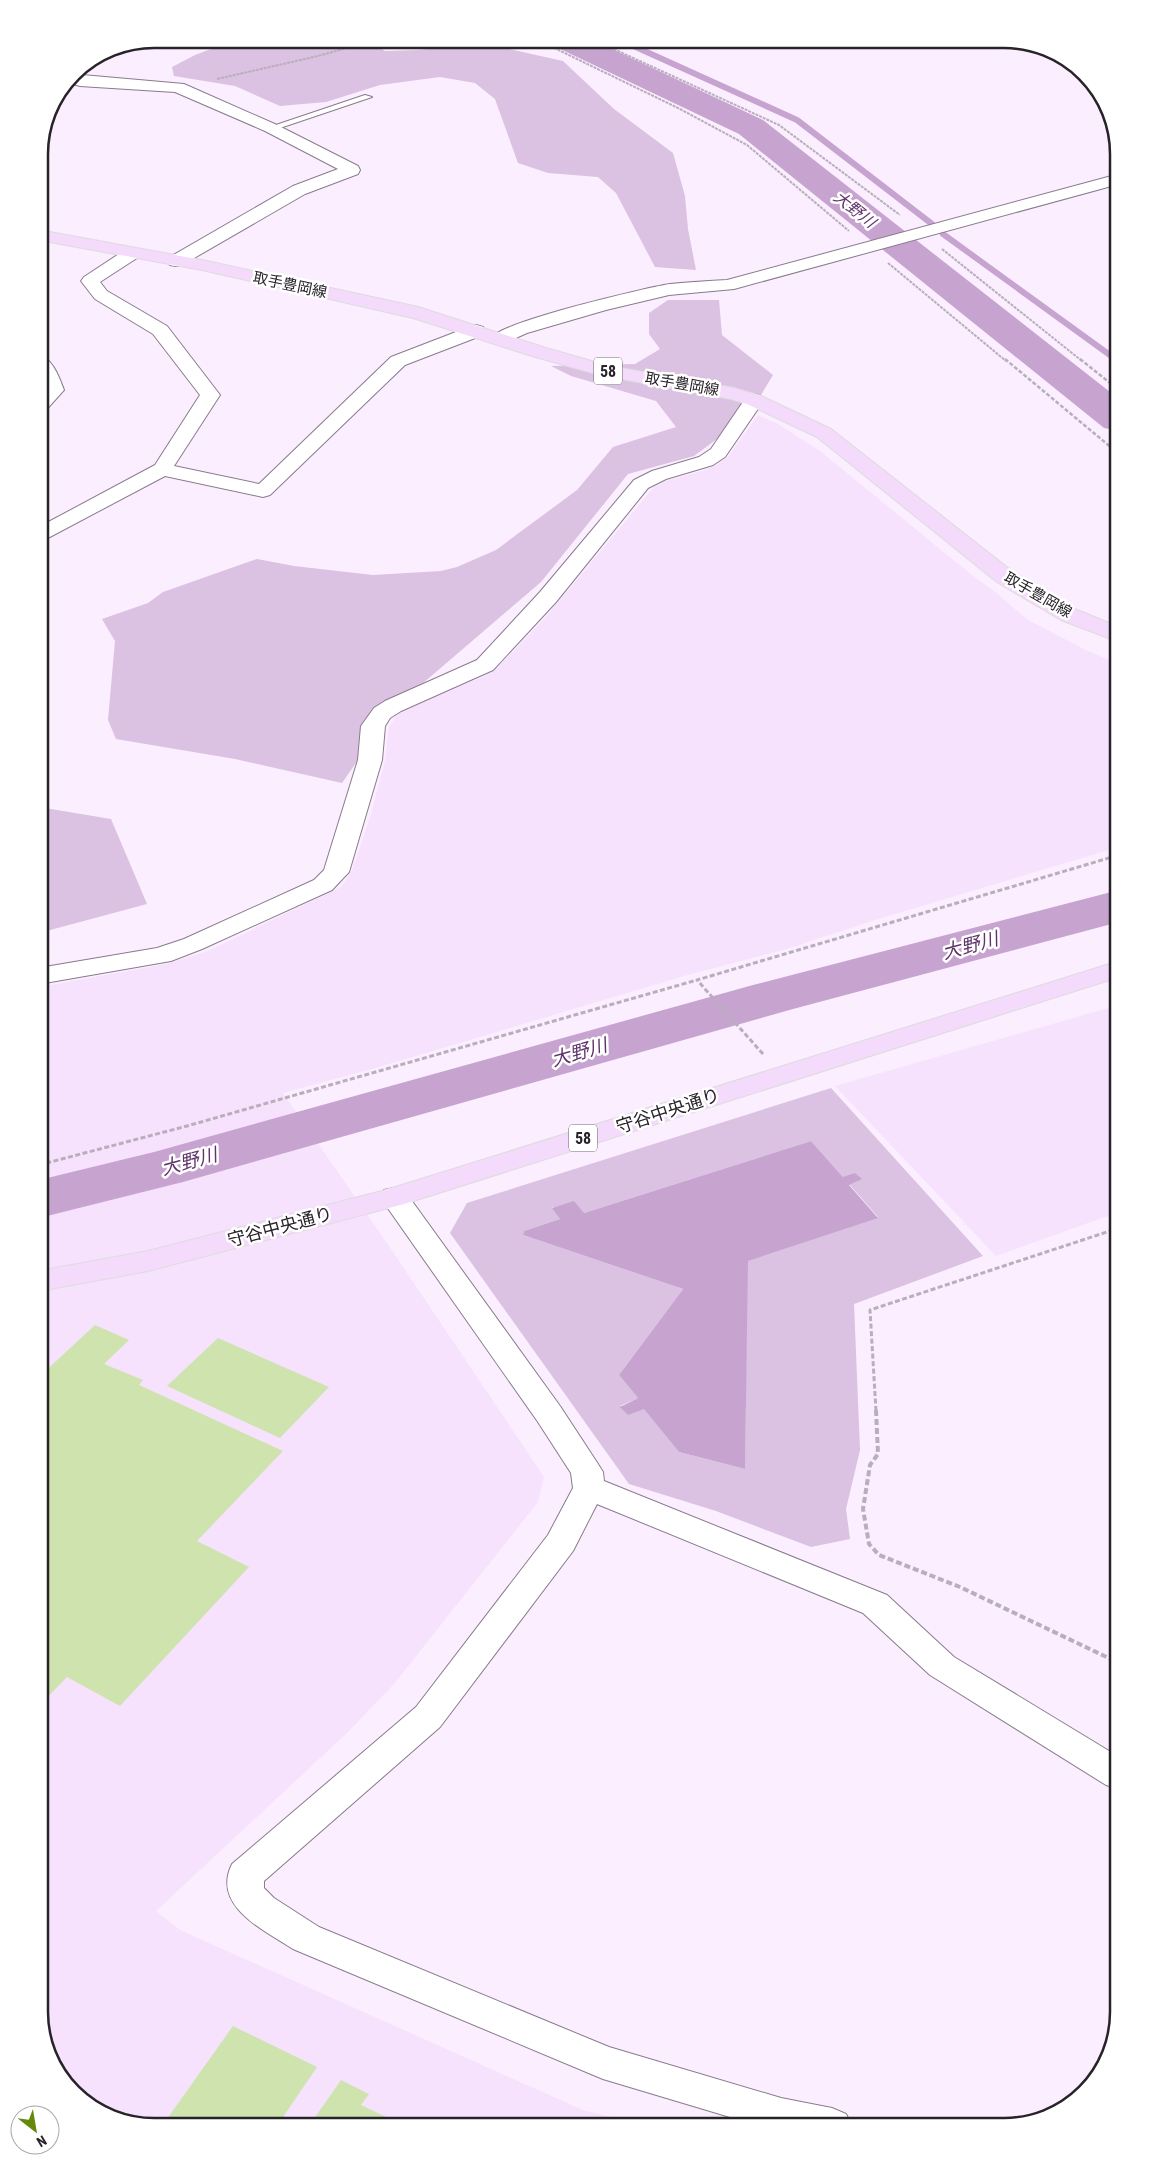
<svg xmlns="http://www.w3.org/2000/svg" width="1158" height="2165" font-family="'Roboto Condensed','Noto Sans JP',sans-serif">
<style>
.built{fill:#f7e2fd}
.green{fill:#dbc1e2;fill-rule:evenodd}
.water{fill:#c7a4d0}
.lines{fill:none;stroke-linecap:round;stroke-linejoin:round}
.stream{stroke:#c7a4d0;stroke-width:6}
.river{fill:#c7a4d0;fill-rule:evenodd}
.building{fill:#cee3ae}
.lane-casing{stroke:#897b8d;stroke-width:2}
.street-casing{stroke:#897b8d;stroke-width:2}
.primary-casing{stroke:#dddcdd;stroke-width:2}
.path-far3{stroke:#b9afbc;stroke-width:2;stroke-dasharray:3 1;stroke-linecap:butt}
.path-far2{stroke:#b9afbc;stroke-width:2.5;stroke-dasharray:4 2;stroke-linecap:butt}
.path-far1{stroke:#b9afbc;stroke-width:3;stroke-dasharray:5 2.5;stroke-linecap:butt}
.path{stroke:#b9afbc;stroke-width:4;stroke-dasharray:6 3;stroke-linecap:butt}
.lane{fill:#fff;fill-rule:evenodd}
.street{fill:#fff;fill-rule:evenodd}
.primary{fill:#f4dafb;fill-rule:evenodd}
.labels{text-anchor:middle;stroke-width:5;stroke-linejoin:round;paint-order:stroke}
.far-street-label{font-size:15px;fill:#282229;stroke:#fff}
.far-water-label{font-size:16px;font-style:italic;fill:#5f336b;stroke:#fff}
.shield{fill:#fff;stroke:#686469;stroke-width:1}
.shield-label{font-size:16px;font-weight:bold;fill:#282229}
.street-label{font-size:18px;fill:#282229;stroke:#fff}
.water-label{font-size:19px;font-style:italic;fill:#5f336b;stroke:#fff}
.rim{fill:none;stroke:#282229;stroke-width:2.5}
</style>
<rect width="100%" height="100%" fill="#fbeeff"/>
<!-- built -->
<path class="built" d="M 758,415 L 778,424 L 820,451 L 973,576 L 994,591 L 1028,620 L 1088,651 L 1119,664 L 1119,847 L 872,921 L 787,949 L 691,974 L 372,1069 L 283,1093 L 389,1246 L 544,1477 L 538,1502 L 394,1684 L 348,1732 L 156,1911 L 180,1930 L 583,2110 L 646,2126 L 147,2126 L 90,2107 L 48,2055 L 39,2011 L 39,987 L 166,964 L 208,951 L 341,887 L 352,871 L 371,814 L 385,760 L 389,727 L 398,713 L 484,676 L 497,668 L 545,618 L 654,487 L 666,481 L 702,471 L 717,465 L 728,457 Z
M 1119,1005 L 1119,1212 L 996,1256 L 835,1086 Z"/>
<!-- green -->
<path class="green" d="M 230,39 L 366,39 L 385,51 L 418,50 L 486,44 L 563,61 L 614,109 L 673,153 L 685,196 L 688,229 L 696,270 L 655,267 L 616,193 L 598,177 L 548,173 L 518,163 L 495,99 L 475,83 L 440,77 L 380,85 L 326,102 L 280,106 L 235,86 L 174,76 L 172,67 L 195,55 L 230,42 Z
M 668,300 L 719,300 L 722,335 L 773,375 L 749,415 L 694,456 L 628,474 L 541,582 L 394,708 L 342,783 L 235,759 L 116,739 L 108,720 L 115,641 L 102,619 L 148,603 L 163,592 L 257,559 L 294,566 L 373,575 L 441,571 L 457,567 L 496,550 L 577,490 L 613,447 L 676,427 L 656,401 L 571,376 L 551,366 L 635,364 L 660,349 L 649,334 L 649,313 Z
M 39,807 L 111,819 L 147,904 L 39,933 Z
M 831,1088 L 983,1256 L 854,1304 L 860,1450 L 846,1509 L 850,1539 L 811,1547 L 716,1511 L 629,1484 L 450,1233 L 467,1203 ZM 811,1141 L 843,1177 L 861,1179 L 849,1184 L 878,1217 L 747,1261 L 745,1469 L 679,1452 L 644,1408 L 620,1406 L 638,1398 L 619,1375 L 683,1289 L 523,1235 L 524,1231 L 560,1219 L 552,1207 L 584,1213 Z"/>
<!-- water -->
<path class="water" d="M 811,1141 L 843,1177 L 855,1173 L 862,1179 L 849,1185 L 878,1218 L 748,1261 L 745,1469 L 679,1452 L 644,1409 L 628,1415 L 620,1407 L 638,1398 L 619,1375 L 683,1289 L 523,1235 L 524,1231 L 560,1219 L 552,1208 L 574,1201 L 584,1213 Z"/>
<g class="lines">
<!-- stream -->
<path class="stream" d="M 618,39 L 797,120 L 932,224
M 943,234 L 1114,358 L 1119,356"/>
<!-- river -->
<path class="river" d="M 549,39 L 591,39 L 763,120 L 1119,399 L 1119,431 L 1104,428 L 739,134 L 554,46 Z
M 1119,890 L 1119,922 L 793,1009 L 183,1182 L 39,1218 L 39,1180 L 154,1152 L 753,985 Z"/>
</g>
<!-- building -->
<path class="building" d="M 95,1325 L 129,1340 L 104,1364 L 143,1380 L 139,1385 L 283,1451 L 197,1541 L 249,1567 L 120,1706 L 67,1677 L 39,1706 L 39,1377 Z
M 218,1338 L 329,1387 L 280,1438 L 167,1386 Z
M 233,2026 L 317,2067 L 277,2126 L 162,2126 Z
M 341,2080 L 369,2094 L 361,2105 L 405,2126 L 309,2126 Z"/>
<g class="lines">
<defs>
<path id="lane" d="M 365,95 L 372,97 L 274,130 L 267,128 Z"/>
<path id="street" d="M 71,74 L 184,84 L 277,125 L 358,166 L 360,170 L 358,174 L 305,194 L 182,265 L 176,266 L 170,265 L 167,261 L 170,257 L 293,186 L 338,169 L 265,131 L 175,92 L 80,86 L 66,82 Z
M 1119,174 L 1119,184 L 734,289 L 669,295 L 606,310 L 527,333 L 507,342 L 500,344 L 493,342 L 491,338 C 501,322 644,288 670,284 C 689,282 708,281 727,280 Z
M 131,249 L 137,250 L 140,254 L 137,258 L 100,282 L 107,291 L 167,326 L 220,395 L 174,466 L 259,484 L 391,357 L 469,327 L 476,325 L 483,327 L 485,331 L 483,335 L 405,365 L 270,495 L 263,497 L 165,476 L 46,539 L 39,541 L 39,527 L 155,465 L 200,395 L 153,334 L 95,299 L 81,281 L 84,277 L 125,250 Z
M 39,355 C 53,359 59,377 64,390 L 46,410 L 39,412 L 39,395 L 44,389 L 39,376 Z
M 754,394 L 761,396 L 764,400 L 725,457 L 713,465 L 666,479 L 648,488 L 556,602 L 493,670 L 401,711 L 390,718 L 385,726 L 382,760 L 349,872 L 332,890 L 202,949 L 171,961 L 39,984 L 39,968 L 157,948 L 184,939 L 314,880 L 324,870 L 358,760 L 361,726 L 374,708 L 385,701 L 477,660 L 540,592 L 634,480 L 652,471 L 699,457 L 711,449 L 747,396 Z
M 394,1188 L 404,1190 L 560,1406 L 598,1464 L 603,1472 L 604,1481 L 887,1595 L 954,1657 L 1119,1757 L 1119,1789 L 1106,1785 L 930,1675 L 863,1613 L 597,1504 L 573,1551 L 440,1727 L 264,1881 L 264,1888 L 274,1898 L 319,1927 L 609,2047 L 781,2098 L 832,2108 L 846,2114 L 852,2126 L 760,2126 L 603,2079 L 293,1949 C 264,1930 211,1906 232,1864 L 416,1707 L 548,1535 L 573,1488 L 571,1473 L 538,1422 L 380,1197 L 384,1190 Z"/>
<path id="primary" d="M 39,230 L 202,260 L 418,307 L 546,348 L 609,366 L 734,388 L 761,396 L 831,429 L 1013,572 L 1077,610 L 1119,627 L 1119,642 L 1061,620 L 997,582 L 817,437 L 747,404 L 731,399 L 600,375 L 532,356 L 413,318 L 202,270 L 39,240 Z
M 1119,961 L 1119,977 L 404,1204 L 148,1271 L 39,1291 L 39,1271 L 148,1251 L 386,1190 Z"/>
</defs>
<!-- lane casing -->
<use href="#lane" class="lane-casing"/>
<!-- street casing -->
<use href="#street" class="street-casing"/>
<!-- primary casing -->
<use href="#primary" class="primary-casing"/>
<!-- path-far3 -->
<path class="path-far3" d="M 536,39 L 680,109 L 747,145 L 849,231
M 592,39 L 779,125 L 900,215
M 217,79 L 318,56 L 379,39
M 942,249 L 1082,361
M 888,263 L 1006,361"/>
<!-- path-far2 -->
<path class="path-far2" d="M 1005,359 L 1119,454
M 1080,359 L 1119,390"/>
<!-- path-far1 -->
<path class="path-far1" d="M 763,1054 L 697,980 L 1119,855
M 39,1165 L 187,1126 L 697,980
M 876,1411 L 870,1310 L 1119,1228"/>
<!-- path -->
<path class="path" d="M 876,1410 L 878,1454 L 870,1465 L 863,1509 L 869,1544 L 879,1555 L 960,1587 L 1119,1663"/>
<!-- lane -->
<use href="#lane" class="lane"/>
<!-- street -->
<use href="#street" class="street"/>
<!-- primary -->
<use href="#primary" class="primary"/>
</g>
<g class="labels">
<!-- far-street labels -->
<g class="far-street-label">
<text transform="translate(290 285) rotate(12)" y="5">取手豊岡線</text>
<text transform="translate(682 384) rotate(10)" y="5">取手豊岡線</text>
<text transform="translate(1038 595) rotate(30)" y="5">取手豊岡線</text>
</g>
<!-- far-water labels -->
<g class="far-water-label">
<text transform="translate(855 209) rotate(38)" y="6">大野川</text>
</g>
<!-- shield labels -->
<g class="shield">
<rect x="594" y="357.5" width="28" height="27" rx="4"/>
<rect x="569" y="1124.5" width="28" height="27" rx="4"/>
</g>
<g class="shield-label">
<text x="608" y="377">58</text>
<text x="583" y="1144">58</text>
</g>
<!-- street labels -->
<g class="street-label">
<text transform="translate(668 1111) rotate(-18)" y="6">守谷中央通り</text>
<text transform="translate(280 1227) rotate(-15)" y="6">守谷中央通り</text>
</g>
<!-- water labels -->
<g class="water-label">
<text transform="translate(970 945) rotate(-15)" y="7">大野川</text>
<text transform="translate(579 1052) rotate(-16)" y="7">大野川</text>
<text transform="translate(189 1161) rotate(-15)" y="7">大野川</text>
</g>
</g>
<!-- crop -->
<path d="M0 0H1158V2165H0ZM154 48H1004A106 106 0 0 1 1110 154V2012A106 106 0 0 1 1004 2118H154A106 106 0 0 1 48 2012V154A106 106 0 0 1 154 48Z" fill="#fff" fill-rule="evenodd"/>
<path class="rim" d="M154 48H1004A106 106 0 0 1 1110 154V2012A106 106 0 0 1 1004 2118H154A106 106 0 0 1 48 2012V154A106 106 0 0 1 154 48Z"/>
<!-- north arrow -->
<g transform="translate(35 2130) rotate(149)"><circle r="24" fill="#ffffff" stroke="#a9a7a9"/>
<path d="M0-4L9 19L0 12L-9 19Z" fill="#67890b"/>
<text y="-8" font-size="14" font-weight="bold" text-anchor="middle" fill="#282229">N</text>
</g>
</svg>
